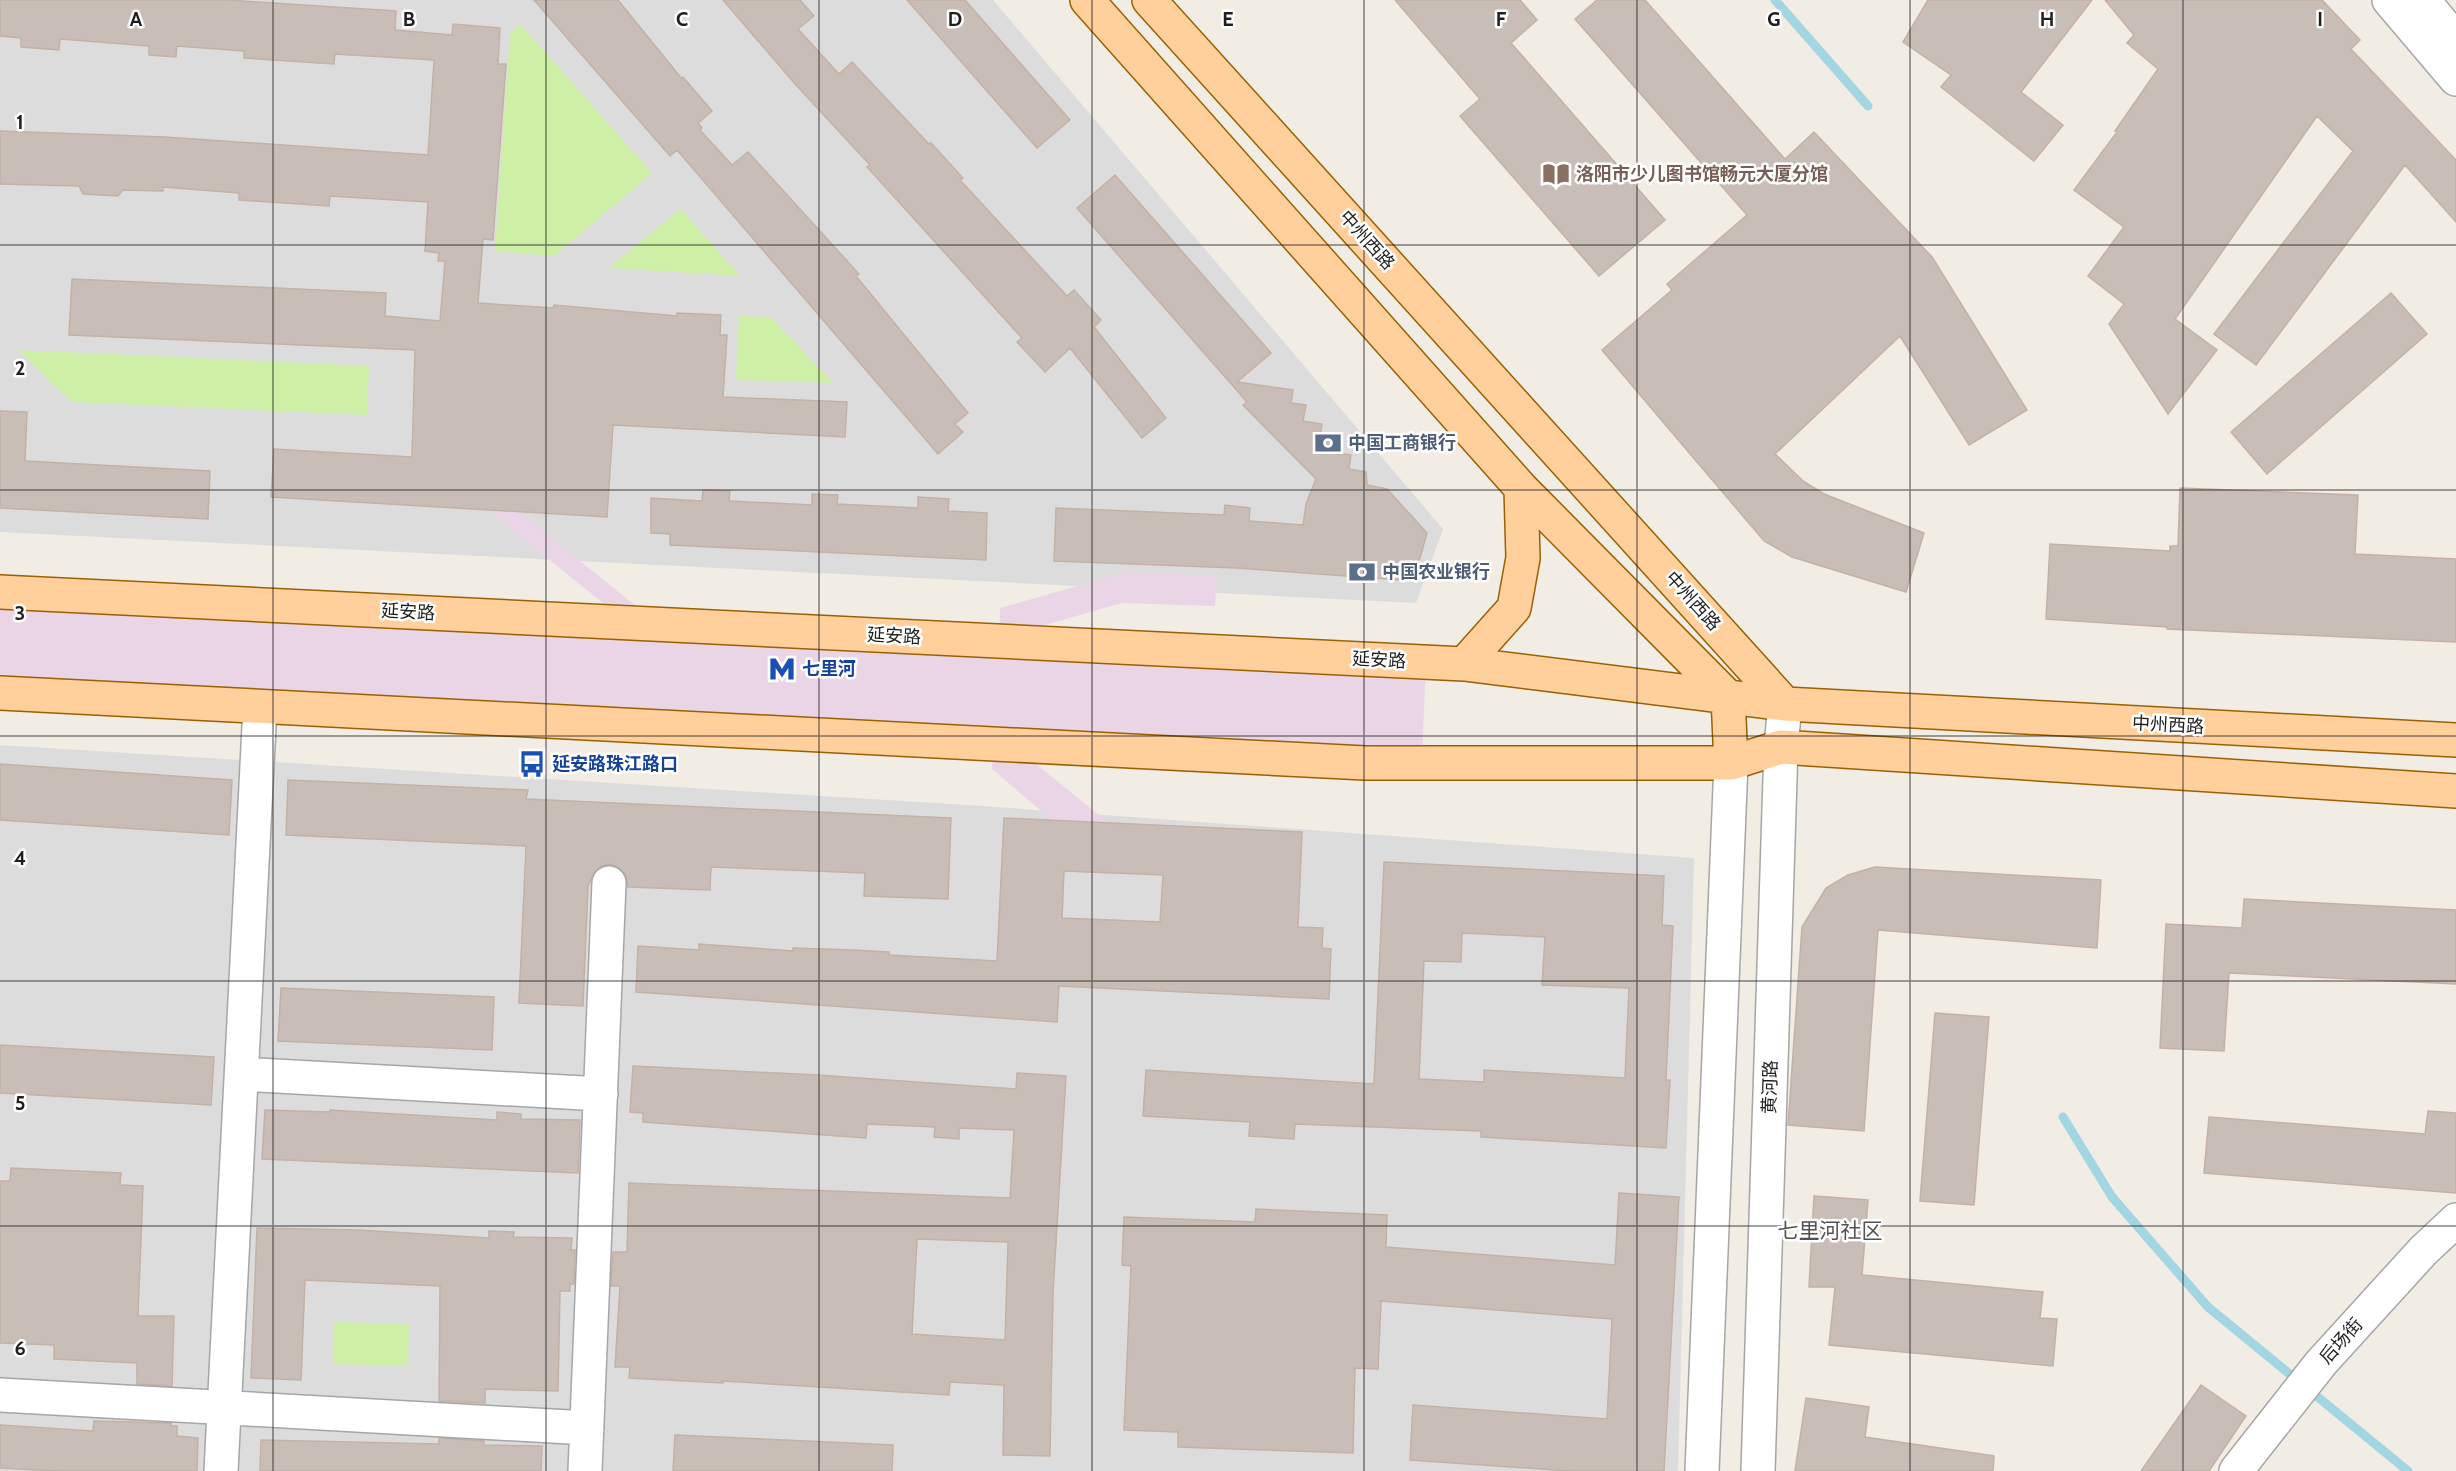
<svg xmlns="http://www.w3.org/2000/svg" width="2456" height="1471" font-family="Cabin,'Noto Sans SC',sans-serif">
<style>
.residential{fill:#dddcdc}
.industrial{fill:#ead5e7}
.grass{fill:#cdefa6}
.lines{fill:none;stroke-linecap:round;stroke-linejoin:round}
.stream{stroke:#a1d6e2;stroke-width:9}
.building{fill:#c9beb7;stroke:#c4b1a5;stroke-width:1.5;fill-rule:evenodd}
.minor-casing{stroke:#a6a6a6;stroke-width:36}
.major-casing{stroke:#9a6100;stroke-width:36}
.minor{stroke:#fff;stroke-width:33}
.major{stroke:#ffd09b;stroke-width:33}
.grid{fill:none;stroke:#1f1f1f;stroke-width:1.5;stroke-opacity:0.55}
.labels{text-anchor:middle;stroke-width:5;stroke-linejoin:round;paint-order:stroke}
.education-label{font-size:18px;font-weight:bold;fill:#785e54;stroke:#fff;text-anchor:start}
.street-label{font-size:18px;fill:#1f1f1f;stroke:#fff}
.service-label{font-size:18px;font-weight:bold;fill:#4e5e75;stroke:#fff;text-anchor:start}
.transit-label{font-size:18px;font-weight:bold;fill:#164399;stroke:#fff;text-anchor:start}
.quarter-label{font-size:21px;fill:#525252;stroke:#fff}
.grid-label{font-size:20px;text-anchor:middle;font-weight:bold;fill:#1f1f1f;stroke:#fff;stroke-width:5;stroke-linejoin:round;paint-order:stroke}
</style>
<rect width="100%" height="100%" fill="#f1ece4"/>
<!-- residential -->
<path class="residential" d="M 0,0 L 993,0 L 1443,529 L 1416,603 L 0,532 Z
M 0,745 L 983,806 L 1694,858 L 1678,1471 L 0,1471 Z"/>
<!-- industrial -->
<path class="industrial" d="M 489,488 L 636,606 L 636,627 L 999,643 L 1000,608 L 1127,572 L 1217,576 L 1215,606 L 1122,603 L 1034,628 L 1426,665 L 1422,757 L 1030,759 L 1111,825 L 1085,848 L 992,769 L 994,737 L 0,689 L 0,596 L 602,625 L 604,604 L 482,505 Z"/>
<!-- grass -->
<path class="grass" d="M 520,24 L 652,173 L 554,256 L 495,251 L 510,34 Z
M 681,209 L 740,276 L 608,268 Z
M 739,316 L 771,317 L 833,383 L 736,380 Z
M 18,350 L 369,366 L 367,415 L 72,402 Z
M 334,1322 L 409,1324 L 408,1366 L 333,1364 Z"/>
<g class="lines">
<!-- stream -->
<path class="stream" d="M 1775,0 L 1868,106
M 2063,1117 L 2112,1197 L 2208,1307 L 2408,1471"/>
</g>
<!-- building -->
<path class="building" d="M 0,0 L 227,0 L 396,11 L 395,30 L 452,35 L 453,24 L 500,28 L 498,64 L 506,64 L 493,240 L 483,239 L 478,303 L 553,308 L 554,305 L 677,316 L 677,313 L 721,315 L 720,335 L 727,335 L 723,397 L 847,402 L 845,437 L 613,425 L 607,517 L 271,497 L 274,449 L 412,457 L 415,350 L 69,335 L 72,279 L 386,293 L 385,316 L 440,321 L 445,261 L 438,261 L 439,253 L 425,251 L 428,202 L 330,196 L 329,206 L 239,200 L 239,193 L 163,187 L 163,191 L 123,190 L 118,196 L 83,194 L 79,186 L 0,184 L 0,131 L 165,137 L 428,155 L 434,60 L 335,54 L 334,64 L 244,58 L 244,51 L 177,46 L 176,57 L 149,55 L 149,46 L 60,39 L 59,50 L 21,47 L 21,38 L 0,36 Z
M 534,0 L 618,0 L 682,79 L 683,77 L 712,111 L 698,123 L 702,128 L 700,130 L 732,165 L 748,152 L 859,274 L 856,276 L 968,413 L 955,424 L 963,432 L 938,454 L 677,150 L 670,156 Z
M 723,0 L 800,0 L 814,16 L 798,29 L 839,74 L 852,62 L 929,144 L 931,143 L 963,178 L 960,180 L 1067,296 L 1074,290 L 1101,320 L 1094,327 L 1166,418 L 1142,438 L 1070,348 L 1045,372 L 1017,342 L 1022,338 L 867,167 L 870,165 L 796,85 Z
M 907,0 L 965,0 L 1070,120 L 1037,148 Z
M 1395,0 L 1520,0 L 1537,20 L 1511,43 L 1665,220 L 1599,276 L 1460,116 L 1480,99 Z
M 1597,0 L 1645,0 L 1785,159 L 1814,132 L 1932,257 L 2027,410 L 1969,445 L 1900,336 L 1775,454 L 1803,481 L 1824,494 L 1924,533 L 1906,592 L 1792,557 L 1764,541 L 1602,350 L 1672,290 L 1667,284 L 1747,215 L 1575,19 Z
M 1928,0 L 2092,0 L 2021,92 L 2063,125 L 2034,161 L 1941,87 L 1951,75 L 1903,42 Z
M 2105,0 L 2322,0 L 2360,40 L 2351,49 L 2456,160 L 2456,222 L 2405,165 L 2256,365 L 2214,334 L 2353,151 L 2317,116 L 2175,319 L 2217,350 L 2168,414 L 2109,324 L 2124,304 L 2088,276 L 2124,227 L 2074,190 L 2117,132 L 2115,131 L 2158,69 L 2127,43 L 2134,35 Z
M 1115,175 L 1271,353 L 1237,382 L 1293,390 L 1291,403 L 1306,405 L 1303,421 L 1322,424 L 1320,436 L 1336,439 L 1333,452 L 1351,455 L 1349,469 L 1366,472 L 1367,485 L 1387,489 L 1427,533 L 1420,558 L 1413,570 L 1401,580 L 1237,568 L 1054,561 L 1056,508 L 1224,515 L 1225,505 L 1250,508 L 1249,521 L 1303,525 L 1306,504 L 1316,479 L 1243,405 L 1247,402 L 1077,208 Z
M 2391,293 L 2427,334 L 2267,474 L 2231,432 Z
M 0,411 L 27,412 L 25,461 L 210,471 L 208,519 L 0,508 Z
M 2180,488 L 2358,495 L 2355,554 L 2456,559 L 2456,642 L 2167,629 L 2167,627 L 2046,619 L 2050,544 L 2170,551 L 2170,546 L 2178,546 Z
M 703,490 L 730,491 L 729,501 L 812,505 L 812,494 L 838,495 L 837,504 L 918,508 L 918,497 L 949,499 L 948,511 L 987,513 L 986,560 L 670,545 L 670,534 L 651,533 L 651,498 L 702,501 Z
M 0,764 L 232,780 L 229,835 L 0,820 Z
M 288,780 L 528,790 L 526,799 L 951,818 L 948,899 L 864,896 L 865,873 L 711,867 L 710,890 L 628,887 L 626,875 L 619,868 L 610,864 L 601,866 L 594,873 L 588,886 L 583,1006 L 519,1003 L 526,846 L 286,835 Z
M 1004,818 L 1302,832 L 1298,927 L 1323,928 L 1322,948 L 1331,949 L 1329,999 L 1059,986 L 1057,1022 L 636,992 L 638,946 L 699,950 L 699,944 L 793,951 L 793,948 L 854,950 L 889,952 L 889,955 L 997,961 ZM 1064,871 L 1163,875 L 1160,922 L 1062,918 Z
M 1384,862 L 1664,876 L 1662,925 L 1673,926 L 1666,1080 L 1670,1080 L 1666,1148 L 1481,1137 L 1481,1131 L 1295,1124 L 1294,1139 L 1249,1136 L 1250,1122 L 1143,1116 L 1146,1070 L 1374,1084 ZM 1462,933 L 1545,937 L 1542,985 L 1629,988 L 1625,1078 L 1484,1070 L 1484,1082 L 1419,1079 L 1424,961 L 1461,962 Z
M 1875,867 L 2101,880 L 2097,948 L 1878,930 L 1864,1131 L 1788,1125 L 1802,927 L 1826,888 L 1848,875 Z
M 2244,899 L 2456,910 L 2456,984 L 2229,973 L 2224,1051 L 2160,1048 L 2166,924 L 2242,928 Z
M 281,988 L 494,997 L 492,1050 L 278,1041 Z
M 1935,1013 L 1989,1017 L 1974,1205 L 1920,1201 Z
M 0,1045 L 214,1057 L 211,1105 L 0,1093 Z
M 633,1066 L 817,1075 L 1016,1089 L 1017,1073 L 1066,1076 L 1053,1292 L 1050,1456 L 1003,1455 L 1004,1385 L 950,1382 L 949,1395 L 723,1381 L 723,1383 L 629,1378 L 630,1367 L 615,1367 L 620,1286 L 611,1286 L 613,1252 L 627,1252 L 629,1183 L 1010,1198 L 1014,1130 L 959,1128 L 959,1139 L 934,1137 L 935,1127 L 867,1124 L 866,1138 L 643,1122 L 643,1113 L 630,1112 ZM 917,1239 L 1008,1242 L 1005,1340 L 912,1334 Z
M 265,1110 L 330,1112 L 330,1110 L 497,1120 L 497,1112 L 521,1114 L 521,1119 L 580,1120 L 578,1173 L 262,1159 Z
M 2428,1111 L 2456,1113 L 2456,1193 L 2204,1173 L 2209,1117 L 2425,1134 Z
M 11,1168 L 121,1173 L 120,1185 L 143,1186 L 138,1316 L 174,1316 L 172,1386 L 137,1384 L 137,1363 L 54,1359 L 54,1345 L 0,1343 L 0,1181 L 10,1181 Z
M 1619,1193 L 1679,1197 L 1664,1471 L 1570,1471 L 1410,1460 L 1413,1405 L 1607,1419 L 1612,1319 L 1381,1301 L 1378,1369 L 1355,1368 L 1353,1453 L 1178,1447 L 1178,1432 L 1124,1430 L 1131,1266 L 1122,1265 L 1124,1217 L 1255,1222 L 1256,1209 L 1387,1215 L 1386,1247 L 1615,1265 Z
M 1814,1196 L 1868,1200 L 1862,1275 L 2043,1292 L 2040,1318 L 2057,1319 L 2053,1366 L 1829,1345 L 1835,1287 L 1809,1287 Z
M 257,1228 L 358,1230 L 489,1238 L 489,1231 L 514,1232 L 513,1237 L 572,1238 L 571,1250 L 575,1250 L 574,1284 L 570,1284 L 570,1291 L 560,1291 L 558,1391 L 485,1389 L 485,1403 L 439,1401 L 440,1286 L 305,1280 L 301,1380 L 251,1378 Z
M 2201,1385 L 2246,1416 L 2209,1471 L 2141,1471 Z
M 1806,1398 L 1869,1407 L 1865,1437 L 1994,1456 L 1993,1471 L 1795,1471 Z
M 94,1421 L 171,1423 L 171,1426 L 177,1426 L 177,1436 L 198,1438 L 197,1471 L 58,1471 L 0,1468 L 0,1425 L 93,1431 Z
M 675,1435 L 893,1445 L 892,1471 L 673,1471 Z
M 439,1438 L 484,1441 L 484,1445 L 542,1446 L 541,1471 L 260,1471 L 261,1440 L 439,1444 Z"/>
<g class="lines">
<defs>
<path id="minor" d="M 2389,0 L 2456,79
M 2423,0 L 2456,40
M 242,1074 L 601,1094
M 0,1395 L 587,1428
M 221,1471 L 260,707
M 585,1471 L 609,883
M 1702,1471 L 1731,763
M 1758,1471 L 1781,747 L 1785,704
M 2236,1471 L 2321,1363 L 2423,1251 L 2456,1220"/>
<path id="major" d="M 1087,0 L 1521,488 L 1728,697 L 1731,763
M 1149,0 L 1785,704
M 0,592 L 1464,664 L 1785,704 L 2456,740
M 1464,664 L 1514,608 L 1523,558 L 1521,488
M 0,693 L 1365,763 L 1731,763 L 1781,747 L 2456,791"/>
</defs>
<!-- minor casing -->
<use href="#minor" class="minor-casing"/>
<!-- major casing -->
<use href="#major" class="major-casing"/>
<!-- minor -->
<use href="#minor" class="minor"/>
<!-- major -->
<use href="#major" class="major"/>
</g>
<!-- grid -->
<path class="grid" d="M 273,0 L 273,1471M 546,0 L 546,1471M 819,0 L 819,1471M 1092,0 L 1092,1471M 1364,0 L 1364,1471M 1637,0 L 1637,1471M 1910,0 L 1910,1471M 2183,0 L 2183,1471M 0,245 L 2456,245M 0,490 L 2456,490M 0,736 L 2456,736M 0,981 L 2456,981M 0,1226 L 2456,1226"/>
<!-- icons -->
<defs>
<symbol id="library-bare" viewBox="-9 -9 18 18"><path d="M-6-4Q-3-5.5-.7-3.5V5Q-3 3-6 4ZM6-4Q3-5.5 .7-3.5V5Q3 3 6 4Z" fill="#8d6e63" stroke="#fff" stroke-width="2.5" paint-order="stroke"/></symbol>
<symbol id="bank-bare" viewBox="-9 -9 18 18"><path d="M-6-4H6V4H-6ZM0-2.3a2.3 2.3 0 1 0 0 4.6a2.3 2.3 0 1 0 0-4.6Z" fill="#5c6f8a" stroke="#fff" stroke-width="2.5" paint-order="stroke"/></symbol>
<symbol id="metro-bare" viewBox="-9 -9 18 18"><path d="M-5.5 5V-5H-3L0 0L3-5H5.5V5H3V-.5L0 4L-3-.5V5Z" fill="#1a4fb4" stroke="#fff" stroke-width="2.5" paint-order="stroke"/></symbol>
<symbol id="bus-bare" viewBox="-9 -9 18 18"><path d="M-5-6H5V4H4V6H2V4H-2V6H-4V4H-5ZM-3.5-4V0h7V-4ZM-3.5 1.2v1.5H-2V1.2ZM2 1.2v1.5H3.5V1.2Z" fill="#1a4fb4" stroke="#fff" stroke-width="2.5" paint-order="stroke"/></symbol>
</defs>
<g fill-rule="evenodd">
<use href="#library-bare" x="1537" y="155" width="38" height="38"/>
<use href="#bank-bare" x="1309" y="424" width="38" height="38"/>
<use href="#bank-bare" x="1343" y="553" width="38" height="38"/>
<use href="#metro-bare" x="763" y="650" width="38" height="38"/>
<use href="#bus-bare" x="513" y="745" width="38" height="38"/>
</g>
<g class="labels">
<!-- education labels -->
<g class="education-label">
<text x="1576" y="180">洛阳市少儿图书馆畅元大厦分馆</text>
</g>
<!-- street labels -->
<g class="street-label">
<text transform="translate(1367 240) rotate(48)" y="6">中州西路</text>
<text transform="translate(1693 601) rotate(48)" y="6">中州西路</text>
<text transform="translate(408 612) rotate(3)" y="6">延安路</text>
<text transform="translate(894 636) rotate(3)" y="6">延安路</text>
<text transform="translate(1379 660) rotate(3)" y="6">延安路</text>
<text transform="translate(2168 725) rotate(3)" y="6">中州西路</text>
<text transform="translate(1770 1087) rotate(-88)" y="6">黄河路</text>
<text transform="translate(2341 1341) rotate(-48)" y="6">后场街</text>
</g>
<!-- service labels -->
<g class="service-label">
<text x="1348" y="449">中国工商银行</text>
<text x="1382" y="578">中国农业银行</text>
</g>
<!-- transit labels -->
<g class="transit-label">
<text x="802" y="675">七里河</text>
<text x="552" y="770">延安路珠江路口</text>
</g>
<!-- quarter labels -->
<g class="quarter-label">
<text x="1830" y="1238">七里河社区</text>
</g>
</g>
<g class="grid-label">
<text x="136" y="26">A</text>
<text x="409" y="26">B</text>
<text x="682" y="26">C</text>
<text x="955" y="26">D</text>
<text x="1228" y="26">E</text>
<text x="1501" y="26">F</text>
<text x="1774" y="26">G</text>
<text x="2047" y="26">H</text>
<text x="2320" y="26">I</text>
<text x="20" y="129">1</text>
<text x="20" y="375">2</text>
<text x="20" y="620">3</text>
<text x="20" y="865">4</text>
<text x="20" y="1110">5</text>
<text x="20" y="1355">6</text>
</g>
</svg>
